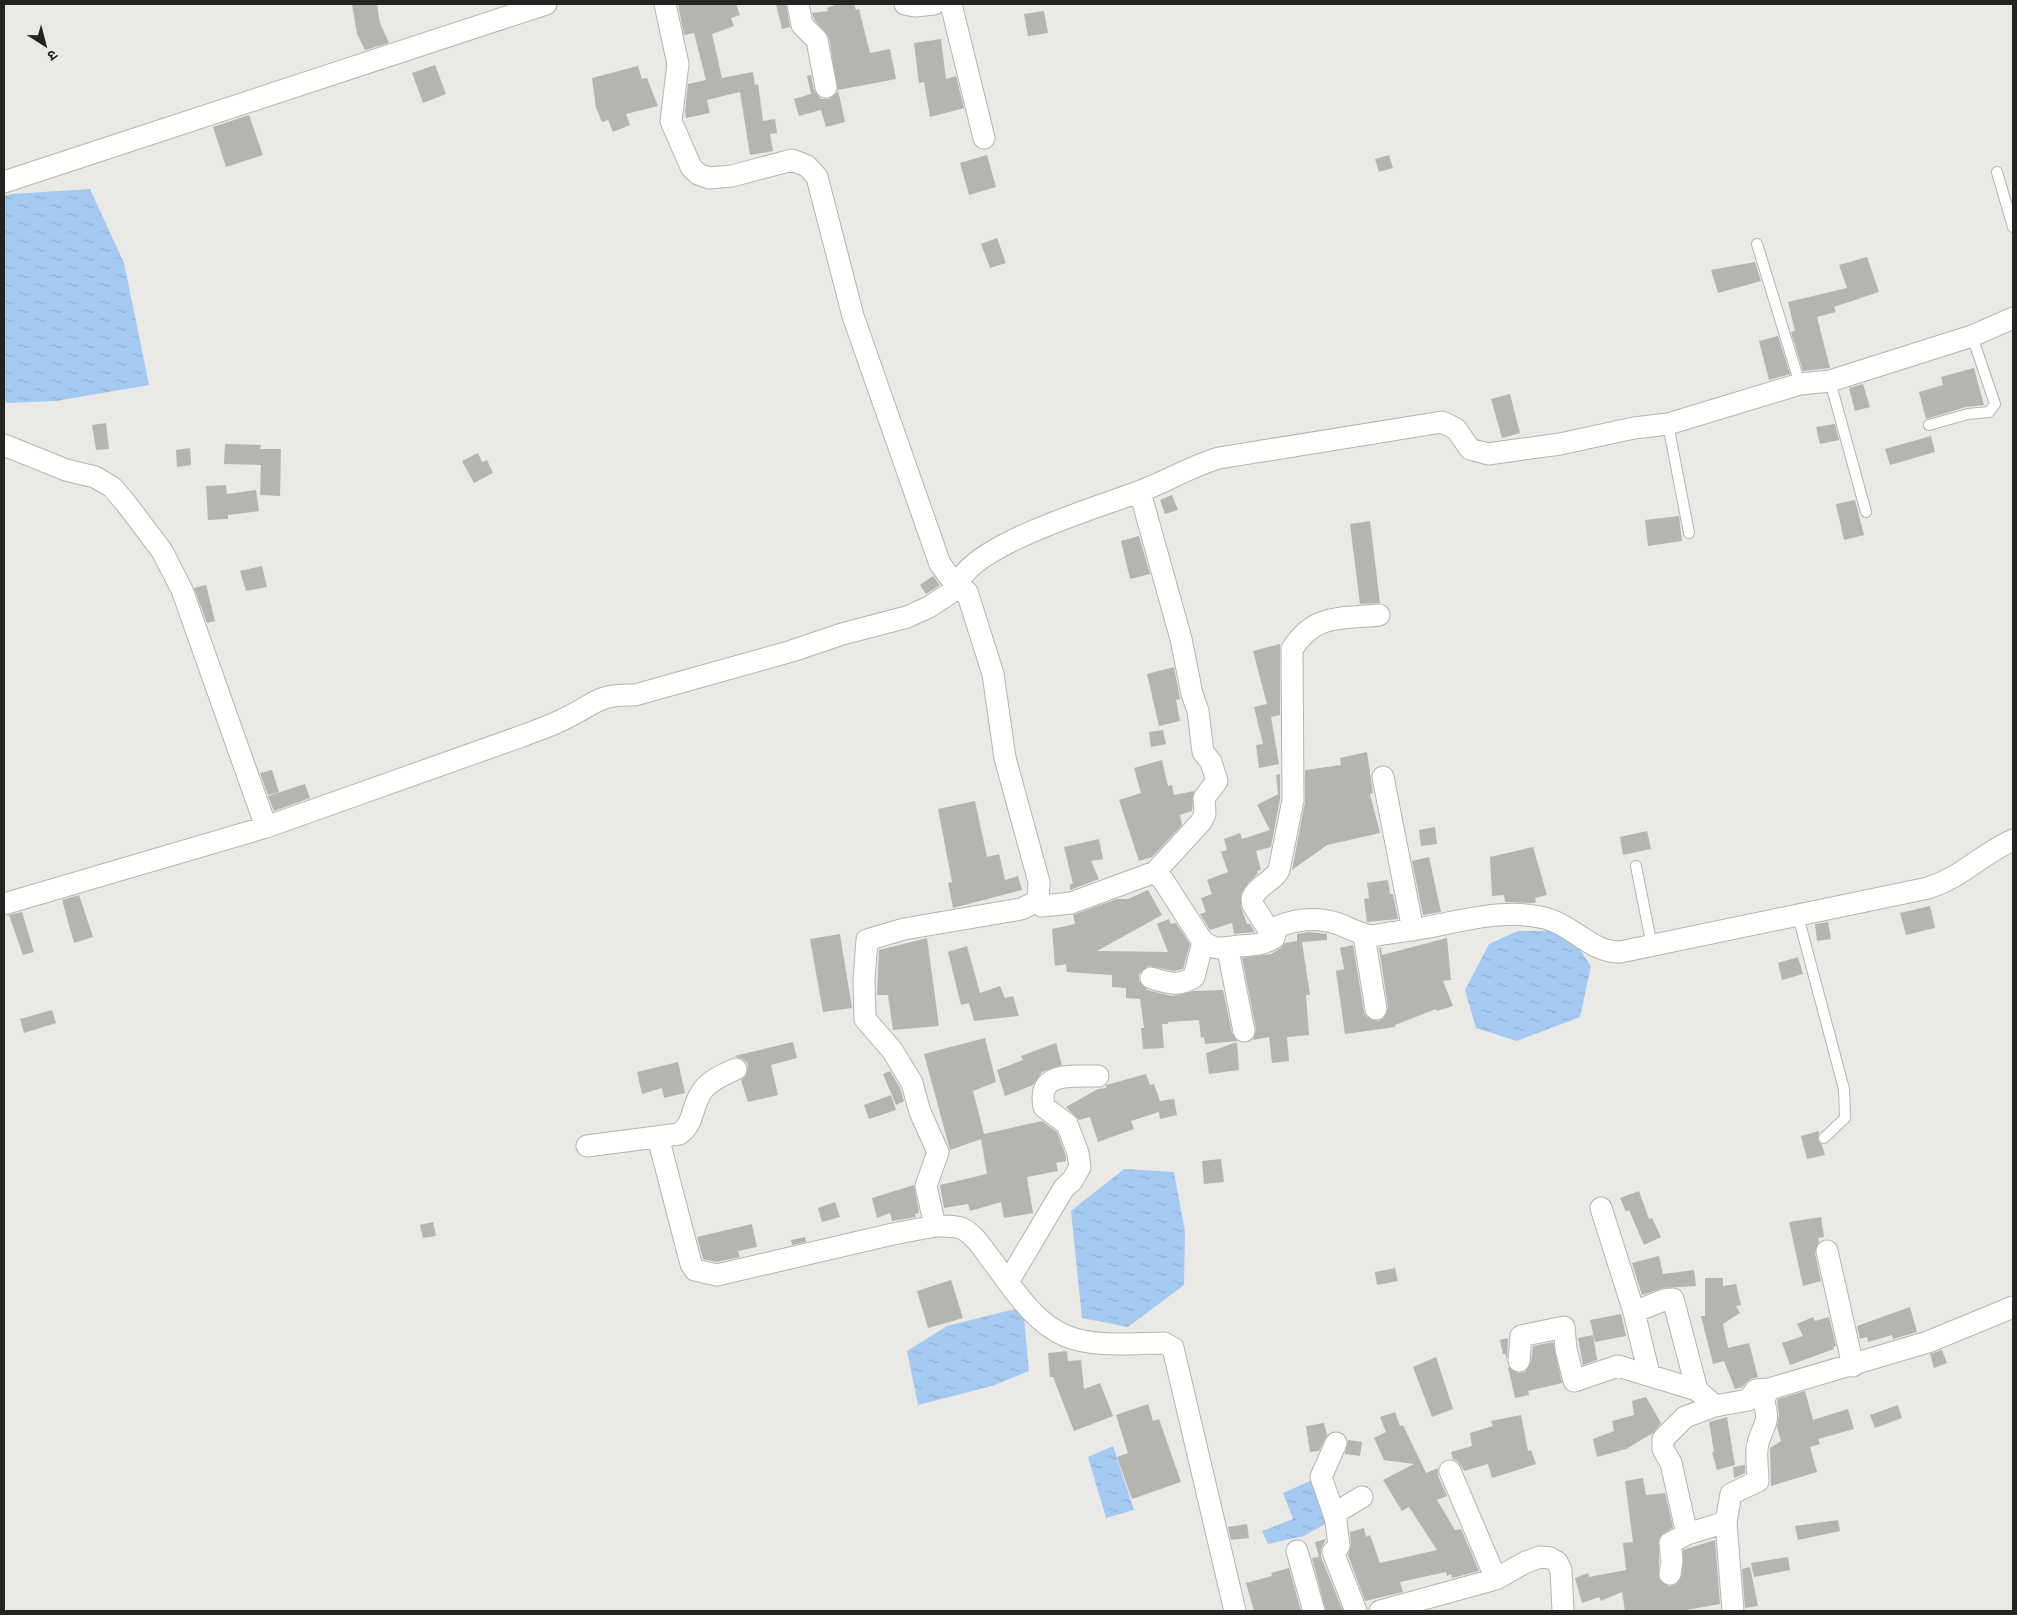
<svg xmlns="http://www.w3.org/2000/svg" width="2017" height="1615" font-family="'Playfair Display','Noto Sans Devanagari',serif">
<style>
.water{fill:url(#water-ripples)}
.building{fill:#b5b4b0}
.lines{fill:none;stroke-linecap:round;stroke-linejoin:round}
.lane-casing{stroke:#b5b4b0;stroke-width:12}
.street-casing{stroke:#b5b4b0;stroke-width:23}
.lane{stroke:#fff;stroke-width:10}
.street{stroke:#fff;stroke-width:21}
</style>
<defs>
<pattern id="water-ripples" width="26" height="14" patternUnits="userSpaceOnUse" patternTransform="scale(1.25)"><rect width="26" height="14" fill="#a4caf1"/><path d="M2 4q2-2 4 0t4 0M15 11q2-2 4 0t4 0" fill="none" stroke="#8dadce"/></pattern>
</defs>
<rect width="100%" height="100%" fill="#eae9e5"/>
<!-- water -->
<path class="water" d="M 90,189 L 124,263 L 149,385 L 56,401 L 7,403 L 4,399 L 4,196 L 11,194 Z
M 1518,931 L 1567,931 L 1591,966 L 1580,1017 L 1517,1041 L 1476,1028 L 1465,990 L 1489,944 Z
M 1124,1169 L 1174,1172 L 1185,1232 L 1184,1285 L 1128,1327 L 1082,1318 L 1071,1211 Z
M 1023,1307 L 1029,1371 L 992,1386 L 918,1405 L 907,1351 L 947,1326 Z
M 1113,1446 L 1134,1510 L 1106,1518 L 1088,1457 Z
M 1319,1477 L 1332,1520 L 1304,1536 L 1268,1544 L 1262,1531 L 1293,1519 L 1283,1493 Z"/>
<!-- building -->
<path class="building" d="M 352,4 L 377,4 L 380,23 L 389,43 L 365,50 L 357,34 Z
M 678,4 L 736,4 L 740,15 L 731,18 L 734,26 L 712,34 L 722,78 L 753,72 L 755,85 L 758,84 L 763,121 L 775,119 L 777,133 L 770,134 L 773,151 L 750,155 L 740,92 L 707,100 L 710,113 L 686,118 L 685,111 L 688,84 L 706,80 L 694,33 L 684,35 Z
M 776,4 L 786,4 L 790,27 L 782,29 Z
M 838,4 L 854,4 L 856,10 L 859,9 L 870,53 L 890,49 L 896,79 L 838,90 L 845,122 L 826,127 L 821,110 L 799,116 L 794,99 L 811,94 L 807,76 L 811,75 L 814,90 L 821,99 L 829,99 L 838,92 L 829,38 L 814,19 L 812,13 L 828,11 L 827,8 Z
M 1044,11 L 1048,33 L 1028,36 L 1024,14 Z
M 941,39 L 946,79 L 956,76 L 964,108 L 930,117 L 924,82 L 919,83 L 914,43 Z
M 435,65 L 446,94 L 423,103 L 412,73 Z
M 638,66 L 642,79 L 647,78 L 658,106 L 626,114 L 630,125 L 613,132 L 608,120 L 602,122 L 596,108 L 592,78 Z
M 249,115 L 263,155 L 226,167 L 213,127 Z
M 987,155 L 996,187 L 969,195 L 960,163 Z
M 1389,155 L 1393,168 L 1379,172 L 1375,159 Z
M 997,238 L 1006,263 L 990,268 L 981,244 Z
M 1867,257 L 1879,292 L 1834,307 L 1836,312 L 1817,317 L 1830,368 L 1803,371 L 1791,332 L 1795,331 L 1788,302 L 1847,288 L 1839,265 Z
M 1755,262 L 1761,281 L 1718,293 L 1711,270 Z
M 1778,336 L 1790,374 L 1769,380 L 1759,341 Z
M 1974,368 L 1984,405 L 1966,407 L 1926,419 L 1919,392 L 1943,385 L 1941,377 Z
M 1863,384 L 1870,407 L 1855,411 L 1849,388 Z
M 1510,394 L 1520,433 L 1502,438 L 1491,399 Z
M 106,423 L 109,449 L 96,450 L 92,425 Z
M 1835,424 L 1839,440 L 1820,444 L 1816,427 Z
M 1931,436 L 1935,452 L 1890,465 L 1885,449 Z
M 225,444 L 261,445 L 260,449 L 281,449 L 280,496 L 260,495 L 261,465 L 224,464 Z
M 190,448 L 191,465 L 177,467 L 176,450 Z
M 478,453 L 482,462 L 487,460 L 493,473 L 474,483 L 462,461 Z
M 226,485 L 227,494 L 256,490 L 259,511 L 228,515 L 228,519 L 208,520 L 206,486 Z
M 1172,495 L 1178,510 L 1165,514 L 1160,500 Z
M 1855,500 L 1864,535 L 1844,540 L 1836,504 Z
M 1679,516 L 1682,541 L 1648,546 L 1645,520 Z
M 1370,521 L 1380,603 L 1360,604 L 1350,524 Z
M 1139,536 L 1150,574 L 1130,579 L 1121,541 Z
M 262,566 L 267,587 L 246,591 L 240,571 Z
M 933,576 L 940,585 L 926,594 L 920,585 Z
M 206,585 L 215,621 L 207,623 L 194,588 Z
M 1280,644 L 1280,715 L 1271,717 L 1279,764 L 1259,768 L 1256,745 L 1263,744 L 1254,707 L 1267,704 L 1253,651 Z
M 1174,667 L 1180,699 L 1176,700 L 1180,721 L 1159,726 L 1147,674 Z
M 1163,730 L 1166,744 L 1151,747 L 1149,732 Z
M 1367,752 L 1373,793 L 1370,794 L 1380,833 L 1327,845 L 1292,870 L 1305,802 L 1305,770 L 1341,765 L 1340,758 Z
M 1162,760 L 1168,786 L 1172,785 L 1174,795 L 1194,791 L 1192,811 L 1180,815 L 1182,825 L 1152,857 L 1139,861 L 1119,800 L 1141,793 L 1134,768 Z
M 272,770 L 279,792 L 268,795 L 260,773 Z
M 1280,774 L 1280,799 L 1271,847 L 1256,851 L 1261,870 L 1257,871 L 1258,873 L 1248,883 L 1241,894 L 1241,907 L 1247,924 L 1250,924 L 1255,932 L 1234,934 L 1232,923 L 1210,930 L 1200,914 L 1206,912 L 1201,898 L 1212,894 L 1207,880 L 1228,872 L 1221,852 L 1227,850 L 1224,839 L 1240,833 L 1242,839 L 1270,830 L 1257,805 L 1278,794 L 1276,775 Z
M 305,784 L 310,798 L 274,811 L 268,796 Z
M 975,801 L 987,857 L 999,854 L 1005,880 L 1018,876 L 1022,890 L 953,908 L 948,883 L 952,882 L 938,809 Z
M 1435,827 L 1437,844 L 1421,846 L 1419,830 Z
M 1647,831 L 1651,849 L 1623,855 L 1620,837 Z
M 1099,839 L 1103,859 L 1091,861 L 1099,879 L 1070,890 L 1070,884 L 1073,884 L 1064,847 Z
M 1533,847 L 1547,895 L 1535,898 L 1536,902 L 1533,903 L 1505,902 L 1504,895 L 1492,896 L 1490,857 Z
M 1429,857 L 1441,912 L 1423,915 L 1412,861 Z
M 1388,880 L 1390,894 L 1393,894 L 1398,919 L 1367,922 L 1364,899 L 1369,898 L 1367,883 Z
M 1148,890 L 1162,915 L 1097,951 L 1168,952 L 1157,924 L 1169,919 L 1171,924 L 1176,923 L 1190,944 L 1183,969 L 1174,971 L 1148,966 L 1139,974 L 1139,981 L 1147,990 L 1172,996 L 1194,991 L 1223,990 L 1232,1033 L 1238,1041 L 1205,1044 L 1204,1037 L 1201,1038 L 1199,1020 L 1168,1022 L 1168,1024 L 1162,1024 L 1164,1048 L 1143,1049 L 1141,1028 L 1144,1028 L 1140,999 L 1126,998 L 1126,988 L 1112,987 L 1112,975 L 1067,972 L 1066,964 L 1055,966 L 1052,929 L 1075,924 L 1073,915 L 1117,899 L 1128,899 Z
M 79,895 L 93,937 L 74,943 L 62,900 Z
M 1930,906 L 1935,928 L 1906,935 L 1900,913 Z
M 22,912 L 34,952 L 23,955 L 9,915 Z
M 1828,922 L 1831,939 L 1817,941 L 1815,924 Z
M 1309,932 L 1327,934 L 1327,940 L 1302,942 L 1310,995 L 1306,995 L 1309,1035 L 1287,1037 L 1289,1061 L 1272,1063 L 1269,1037 L 1253,1040 L 1256,1029 L 1242,958 L 1271,954 L 1281,948 L 1285,943 L 1297,941 L 1297,934 Z
M 840,934 L 852,1008 L 823,1012 L 810,939 Z
M 927,938 L 939,1026 L 893,1030 L 888,995 L 877,995 L 879,950 Z
M 1447,938 L 1451,980 L 1443,981 L 1453,1006 L 1437,1011 L 1436,1009 L 1395,1025 L 1395,1027 L 1345,1034 L 1336,971 L 1344,969 L 1340,948 L 1353,945 L 1364,1012 L 1367,1017 L 1378,1021 L 1384,1018 L 1388,1007 L 1379,948 L 1381,947 L 1382,955 Z
M 967,946 L 980,993 L 1000,986 L 1005,998 L 1013,996 L 1019,1016 L 974,1021 L 969,1003 L 961,1005 L 948,952 Z
M 1798,957 L 1803,974 L 1782,980 L 1778,963 Z
M 52,1010 L 56,1023 L 24,1033 L 20,1019 Z
M 985,1038 L 996,1082 L 973,1091 L 984,1134 L 1042,1121 L 1057,1132 L 1066,1156 L 1066,1161 L 1056,1163 L 1058,1171 L 1027,1177 L 1033,1213 L 1004,1218 L 1001,1202 L 970,1211 L 968,1204 L 944,1208 L 940,1185 L 987,1174 L 981,1139 L 950,1150 L 924,1054 Z
M 793,1042 L 797,1058 L 771,1065 L 778,1095 L 748,1102 L 741,1080 L 746,1076 L 748,1064 L 743,1059 L 734,1056 Z
M 1237,1042 L 1239,1070 L 1209,1074 L 1206,1053 Z
M 1056,1043 L 1062,1065 L 1042,1072 L 1033,1085 L 1005,1096 L 997,1070 L 1023,1060 L 1021,1056 Z
M 678,1062 L 685,1093 L 664,1098 L 662,1088 L 642,1094 L 637,1072 Z
M 890,1071 L 900,1088 L 904,1101 L 896,1105 L 883,1074 Z
M 1146,1074 L 1150,1085 L 1154,1084 L 1160,1101 L 1174,1099 L 1177,1115 L 1160,1119 L 1159,1112 L 1131,1121 L 1134,1129 L 1098,1142 L 1090,1117 L 1079,1120 L 1066,1107 L 1098,1089 L 1106,1088 L 1106,1085 Z
M 891,1095 L 896,1110 L 869,1119 L 864,1105 Z
M 1819,1131 L 1818,1140 L 1822,1145 L 1825,1155 L 1807,1159 L 1801,1136 Z
M 1221,1159 L 1224,1182 L 1204,1184 L 1202,1161 Z
M 914,1185 L 919,1213 L 915,1214 L 916,1217 L 892,1221 L 890,1213 L 877,1218 L 872,1198 Z
M 1639,1191 L 1649,1219 L 1652,1218 L 1661,1237 L 1644,1245 L 1629,1210 L 1626,1212 L 1620,1198 Z
M 835,1202 L 840,1217 L 822,1222 L 818,1208 Z
M 1821,1217 L 1824,1237 L 1818,1238 L 1819,1242 L 1815,1253 L 1821,1281 L 1803,1286 L 1789,1222 Z
M 433,1222 L 436,1236 L 423,1238 L 420,1225 Z
M 752,1224 L 757,1247 L 738,1251 L 740,1257 L 717,1262 L 703,1259 L 697,1237 Z
M 805,1237 L 806,1242 L 792,1245 L 791,1240 Z
M 1659,1256 L 1663,1274 L 1694,1270 L 1696,1286 L 1663,1288 L 1642,1295 L 1632,1263 Z
M 1395,1268 L 1398,1281 L 1377,1285 L 1375,1272 Z
M 1705,1278 L 1723,1278 L 1723,1286 L 1736,1284 L 1741,1305 L 1736,1306 L 1740,1313 L 1723,1324 L 1728,1348 L 1749,1343 L 1758,1377 L 1750,1379 L 1742,1387 L 1735,1389 L 1724,1361 L 1713,1364 L 1701,1316 L 1705,1316 Z
M 951,1280 L 963,1318 L 928,1328 L 917,1291 Z
M 1910,1307 L 1917,1332 L 1893,1339 L 1892,1335 L 1868,1342 L 1867,1337 L 1860,1339 L 1857,1326 Z
M 1621,1314 L 1626,1336 L 1595,1342 L 1590,1320 Z
M 1813,1317 L 1815,1321 L 1829,1317 L 1836,1346 L 1833,1347 L 1834,1349 L 1790,1365 L 1782,1343 L 1803,1336 L 1797,1324 Z
M 1593,1335 L 1597,1360 L 1583,1365 L 1578,1338 Z
M 1508,1338 L 1507,1360 L 1505,1354 L 1503,1354 L 1500,1340 Z
M 1553,1342 L 1562,1383 L 1528,1391 L 1529,1395 L 1515,1398 L 1508,1367 L 1518,1373 L 1525,1372 L 1531,1362 L 1533,1346 Z
M 1942,1350 L 1947,1363 L 1934,1368 L 1930,1354 Z
M 1067,1351 L 1068,1361 L 1081,1360 L 1084,1389 L 1100,1383 L 1113,1416 L 1074,1431 L 1053,1377 L 1050,1377 L 1048,1353 Z
M 1436,1357 L 1453,1409 L 1432,1417 L 1413,1367 Z
M 1805,1391 L 1813,1420 L 1848,1409 L 1854,1429 L 1818,1439 L 1820,1444 L 1810,1447 L 1817,1472 L 1771,1486 L 1770,1448 L 1781,1441 L 1777,1427 L 1779,1414 L 1777,1402 L 1778,1399 Z
M 1646,1397 L 1661,1423 L 1653,1433 L 1626,1449 L 1597,1457 L 1593,1439 L 1614,1431 L 1612,1421 L 1634,1415 L 1632,1401 Z
M 1148,1404 L 1153,1421 L 1159,1419 L 1181,1482 L 1132,1499 L 1117,1457 L 1128,1453 L 1116,1415 Z
M 1898,1405 L 1902,1418 L 1875,1428 L 1870,1415 Z
M 1395,1412 L 1400,1426 L 1403,1425 L 1426,1473 L 1438,1468 L 1438,1476 L 1447,1496 L 1437,1500 L 1455,1530 L 1461,1529 L 1479,1571 L 1452,1578 L 1451,1574 L 1447,1576 L 1446,1572 L 1400,1582 L 1403,1592 L 1365,1601 L 1348,1555 L 1351,1545 L 1350,1532 L 1364,1528 L 1366,1537 L 1370,1535 L 1380,1563 L 1437,1550 L 1409,1507 L 1402,1511 L 1383,1480 L 1414,1464 L 1384,1460 L 1374,1438 L 1386,1432 L 1380,1417 Z
M 1521,1415 L 1528,1451 L 1531,1450 L 1536,1464 L 1492,1478 L 1488,1464 L 1464,1471 L 1458,1461 L 1453,1459 L 1451,1452 L 1472,1446 L 1470,1433 L 1493,1426 L 1491,1421 Z
M 1727,1417 L 1735,1465 L 1717,1470 L 1712,1452 L 1714,1452 L 1709,1422 Z
M 1324,1423 L 1327,1435 L 1319,1451 L 1310,1452 L 1306,1426 Z
M 1348,1440 L 1362,1442 L 1360,1456 L 1345,1454 Z
M 1745,1465 L 1745,1473 L 1734,1478 L 1733,1467 Z
M 1643,1478 L 1646,1495 L 1665,1493 L 1673,1527 L 1659,1538 L 1659,1579 L 1668,1586 L 1675,1585 L 1682,1576 L 1683,1550 L 1715,1540 L 1720,1604 L 1681,1611 L 1625,1611 L 1622,1592 L 1601,1601 L 1599,1597 L 1582,1603 L 1575,1578 L 1588,1573 L 1589,1577 L 1626,1570 L 1623,1543 L 1633,1542 L 1625,1481 Z
M 1838,1520 L 1840,1531 L 1798,1540 L 1795,1526 Z
M 1247,1524 L 1249,1538 L 1231,1540 L 1228,1527 Z
M 1326,1539 L 1321,1549 L 1321,1557 L 1343,1611 L 1326,1611 L 1312,1558 L 1319,1557 L 1315,1542 Z
M 1788,1557 L 1790,1570 L 1754,1577 L 1751,1563 Z
M 1750,1567 L 1758,1606 L 1745,1608 L 1742,1569 Z
M 1289,1568 L 1301,1611 L 1254,1611 L 1246,1583 L 1272,1576 L 1271,1573 Z"/>
<g class="lines">
<defs>
<path id="lane" d="M 1997,172 L 2013,227
M 1757,244 L 1800,384
M 1830,381 L 1866,512
M 1668,424 L 1689,533
M 1929,425 L 1968,414 L 1989,412 L 1995,404 L 1972,336
M 1636,866 L 1652,946
M 1798,916 L 1844,1089 L 1845,1118 L 1824,1138"/>
<path id="street" d="M 665,4 L 678,64 L 671,121 L 691,167 L 698,174 L 709,178 L 732,176 L 792,160 L 807,166 L 817,177 L 853,316 L 940,564 L 958,588
M 798,4 L 802,25 L 817,40 L 826,87
M 905,4 L 915,6 L 934,4
M 951,4 L 984,138
M 4,182 L 546,4
M 4,445 L 66,470 L 95,477 L 112,487 L 125,502 L 162,551 L 182,590 L 266,827
M 1140,492 L 1181,639 L 1192,694 L 1198,711 L 1203,752 L 1211,762 L 1217,781 L 1204,798 L 1205,814 L 1201,822 L 1155,872
M 958,588 C 961,547 1103,506 1138,492 C 1166,482 1191,466 1219,458 L 1442,422 L 1456,429 L 1470,449 L 1488,454 L 1560,444 L 1634,428 L 1668,424 L 1800,384 L 1830,381 L 1972,336 L 2013,318
M 1383,777 L 1413,930
M 1038,901 L 1042,906 L 1071,903 L 1155,872 L 1163,880 L 1203,942 C 1219,952 1225,947 1240,946 C 1254,945 1262,945 1274,938 L 1277,927 C 1298,918 1318,917 1339,924 C 1351,929 1361,935 1373,936 C 1389,933 1406,931 1423,928 C 1462,921 1508,907 1548,919 C 1575,927 1591,952 1620,952 L 1928,888 C 1963,877 1981,854 2013,840
M 4,904 L 266,827 L 525,735 C 538,730 553,725 566,718 C 597,703 597,694 635,695 L 792,651 L 842,634 L 907,617 L 929,607 L 958,588 L 967,592 L 993,674 L 1005,758 L 1039,882 L 1038,901 L 1021,909 L 904,929 L 867,940 L 864,980 L 865,1019 L 892,1050 L 912,1083 L 920,1112 L 938,1152 L 926,1186 L 935,1226 L 893,1234 L 717,1275 L 695,1270 L 691,1264 L 658,1137
M 1364,936 L 1376,1009
M 1274,938 L 1253,905 L 1252,899 C 1257,885 1273,882 1279,870 L 1293,800 L 1292,649 C 1315,613 1341,619 1379,615
M 1228,950 L 1244,1031
M 1151,978 C 1168,983 1179,987 1194,977 L 1203,942
M 587,1146 L 679,1134 C 695,1124 691,1105 703,1090 C 710,1080 725,1074 736,1069
M 1601,1208 L 1634,1312 L 1649,1374
M 935,1226 C 944,1226 952,1225 961,1228 C 973,1233 982,1247 990,1258 C 1011,1285 1032,1322 1066,1336 C 1096,1348 1133,1343 1164,1343 L 1173,1348 L 1235,1611
M 1827,1251 L 1853,1366
M 1008,1282 L 1064,1188 L 1072,1181 L 1080,1167 L 1078,1153 L 1067,1124 L 1044,1107 C 1037,1070 1072,1077 1098,1076
M 1634,1312 L 1664,1300 L 1673,1299 L 1697,1390
M 1519,1361 L 1521,1336 L 1564,1327 L 1566,1349 L 1574,1381 L 1618,1366 L 1697,1390 L 1715,1406 L 1748,1400 L 1756,1390 L 1769,1389
M 1450,1471 L 1496,1579
M 1336,1520 L 1321,1477 L 1336,1443
M 1687,1534 L 1671,1463 L 1663,1449 L 1663,1439 L 1685,1417 L 1715,1406
M 1297,1551 L 1314,1611
M 1670,1574 L 1672,1561 L 1670,1543 L 1687,1534 L 1726,1522
M 1356,1611 L 1333,1552 L 1339,1546 L 1335,1513 L 1362,1497
M 1380,1611 L 1496,1579 L 1526,1562 L 1540,1557 L 1550,1558 L 1557,1562 L 1561,1570 L 1563,1611
M 1733,1611 L 1726,1522 L 1731,1494 L 1758,1481 C 1758,1471 1756,1460 1757,1449 C 1759,1429 1773,1424 1763,1401 L 1769,1389 L 1928,1342 L 2013,1307"/>
</defs>
<!-- lane casing -->
<use href="#lane" class="lane-casing"/>
<!-- street casing -->
<use href="#street" class="street-casing"/>
<!-- lane -->
<use href="#lane" class="lane"/>
<!-- street -->
<use href="#street" class="street"/>
</g>
<!-- border -->
<rect width="2017" height="1615" fill="none" stroke="#242322" stroke-width="10"/>
<!-- north arrow -->
<g transform="translate(45 45) rotate(144)" stroke="#eae9e5" stroke-width="4" paint-order="stroke">
<path d="M0-4L9 19L0 12L-9 19Z" fill="#242322"/>
<text y="-8" font-size="14" font-weight="bold" text-anchor="middle" fill="#242322">उ</text>
</g>
</svg>
